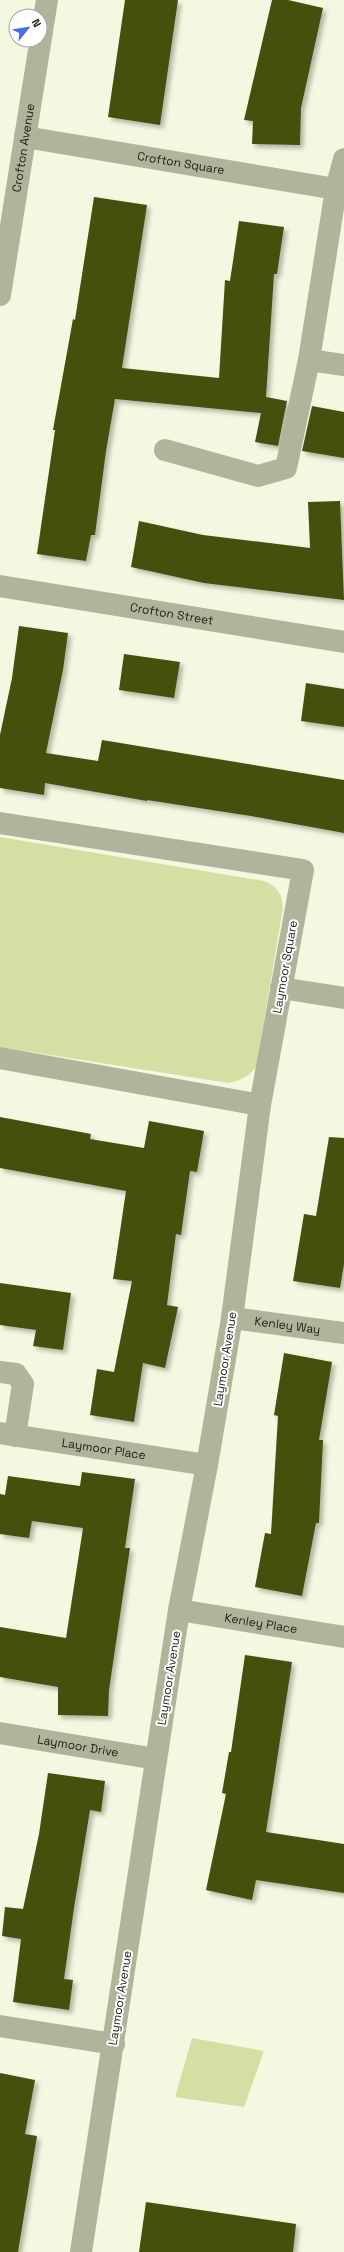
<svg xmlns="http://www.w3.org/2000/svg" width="344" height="2252" font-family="'Space Grotesk',sans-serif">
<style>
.green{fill:#d4dfa4}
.building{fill:#474f10;filter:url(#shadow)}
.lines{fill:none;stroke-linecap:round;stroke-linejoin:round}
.minor{stroke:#afb49a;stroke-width:22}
.labels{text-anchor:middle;stroke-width:4;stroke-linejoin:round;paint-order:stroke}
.street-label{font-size:12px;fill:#1d1e16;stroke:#fff}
</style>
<defs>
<filter id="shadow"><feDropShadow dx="3.5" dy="3.5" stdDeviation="2" flood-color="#0004"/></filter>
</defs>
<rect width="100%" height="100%" fill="#f3f8e1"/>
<!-- green -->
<path class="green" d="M 0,837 L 264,881 C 277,886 283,895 283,908 L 256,1067 C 248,1077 240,1081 228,1083 L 0,1047 Z
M 192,2038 L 264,2051 L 244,2107 L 175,2097 Z"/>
<!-- building -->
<path class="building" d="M 125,0 L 178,0 L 160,125 L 108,117 Z
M 272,0 L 288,0 L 323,8 L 301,108 L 300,145 L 252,144 L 253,121 L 244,120 Z
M 94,197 L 147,205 L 122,368 L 219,378 L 225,280 L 230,281 L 239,221 L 284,227 L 277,274 L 274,274 L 266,397 L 287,401 L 278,446 L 255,442 L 261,413 L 115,399 L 106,451 L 95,535 L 91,535 L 86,561 L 37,554 L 55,430 L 53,430 L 73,319 L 75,320 Z
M 312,406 L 344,412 L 344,458 L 302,451 Z
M 340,501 L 344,600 L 204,583 L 131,567 L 139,521 L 203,535 L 310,548 L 308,502 Z
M 19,626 L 68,633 L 63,670 L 46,753 L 98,761 L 102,740 L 344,780 L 344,833 L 251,816 L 147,800 L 147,801 L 45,783 L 44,795 L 0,788 L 0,735 L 12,678 Z
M 124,654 L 180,662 L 174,698 L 119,690 Z
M 306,683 L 344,689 L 344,727 L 301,721 Z
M 0,1117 L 91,1134 L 90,1139 L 144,1148 L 149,1121 L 204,1131 L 197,1172 L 190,1171 L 181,1235 L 176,1234 L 167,1305 L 178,1307 L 165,1368 L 143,1363 L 134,1422 L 90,1415 L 97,1369 L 114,1372 L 132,1281 L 113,1279 L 126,1191 L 0,1168 Z
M 329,1137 L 344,1138 L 344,1264 L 340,1288 L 293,1281 L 304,1214 L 316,1216 Z
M 0,1283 L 71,1293 L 63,1350 L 33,1346 L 36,1330 L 0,1325 Z
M 284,1353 L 332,1362 L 319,1440 L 323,1440 L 319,1523 L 316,1523 L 302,1596 L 255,1587 L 265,1533 L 271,1534 L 278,1416 L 274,1415 Z
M 82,1472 L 135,1479 L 125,1548 L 130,1548 L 109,1690 L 108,1716 L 58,1715 L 58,1687 L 0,1677 L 0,1627 L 66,1638 L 83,1528 L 32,1521 L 29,1538 L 0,1534 L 0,1494 L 5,1495 L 8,1476 L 80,1486 Z
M 245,1655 L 292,1662 L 266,1832 L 344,1844 L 344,1893 L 256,1880 L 252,1900 L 206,1890 L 226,1794 L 222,1793 L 229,1752 L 231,1752 Z
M 48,1773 L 105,1781 L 101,1812 L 90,1810 L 74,1908 L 64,1979 L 73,1980 L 69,2010 L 13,2002 L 21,1939 L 2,1936 L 5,1907 L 23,1909 L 39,1834 Z
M 0,2073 L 35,2080 L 25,2134 L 37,2136 L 18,2252 L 0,2252 Z
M 146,2202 L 296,2224 L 293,2252 L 139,2252 Z"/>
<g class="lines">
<!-- minor -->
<g class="minor">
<path id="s1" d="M 25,137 L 336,189 L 344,159"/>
<path d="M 336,189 L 309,360 L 344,365"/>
<path id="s2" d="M 0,295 L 47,0"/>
<path d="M 165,450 L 258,476 L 286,468 L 309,360"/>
<path id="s3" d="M 0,586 L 344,642"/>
<path d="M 0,823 L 303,870 L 260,1105 L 232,1318 L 207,1465 L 179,1610 L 81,2252"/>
<path d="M 281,988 L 344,998"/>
<path d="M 0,1058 L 260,1105"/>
<path id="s4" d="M 232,1318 L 344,1333"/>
<path d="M 0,1372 L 16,1374 L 23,1384 L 15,1436"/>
<path id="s5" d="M 0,1433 L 207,1465"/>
<path id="s6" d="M 179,1610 L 344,1637"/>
<path id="s7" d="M 0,1733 L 156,1759"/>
<path d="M 0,2026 L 114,2044"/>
</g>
</g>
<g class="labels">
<!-- street labels -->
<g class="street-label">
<text dy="4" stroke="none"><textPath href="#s2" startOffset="149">Crofton Avenue</textPath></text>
<text dy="4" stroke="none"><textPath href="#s1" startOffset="158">Crofton Square</textPath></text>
<text dy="4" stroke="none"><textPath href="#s3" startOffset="174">Crofton Street</textPath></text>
<text transform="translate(285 967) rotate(-80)" y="4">Laymoor Square</text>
<text dy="4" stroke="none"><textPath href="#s4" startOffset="56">Kenley Way</textPath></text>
<text transform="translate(225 1359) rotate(-81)" y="4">Laymoor Avenue</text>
<text dy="4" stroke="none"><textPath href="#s5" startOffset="105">Laymoor Place</textPath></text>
<text dy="4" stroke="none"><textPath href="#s6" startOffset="83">Kenley Place</textPath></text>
<text transform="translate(169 1678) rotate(-81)" y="4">Laymoor Avenue</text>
<text dy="4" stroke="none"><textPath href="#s7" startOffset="79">Laymoor Drive</textPath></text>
<text transform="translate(120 1998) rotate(-81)" y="4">Laymoor Avenue</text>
</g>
</g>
<!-- north arrow -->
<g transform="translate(28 28) rotate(60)"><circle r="19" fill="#ffffff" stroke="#a5a5a2"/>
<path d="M0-3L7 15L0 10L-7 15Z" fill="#486de0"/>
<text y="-6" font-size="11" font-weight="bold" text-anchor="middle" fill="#1d1e16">N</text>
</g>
</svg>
